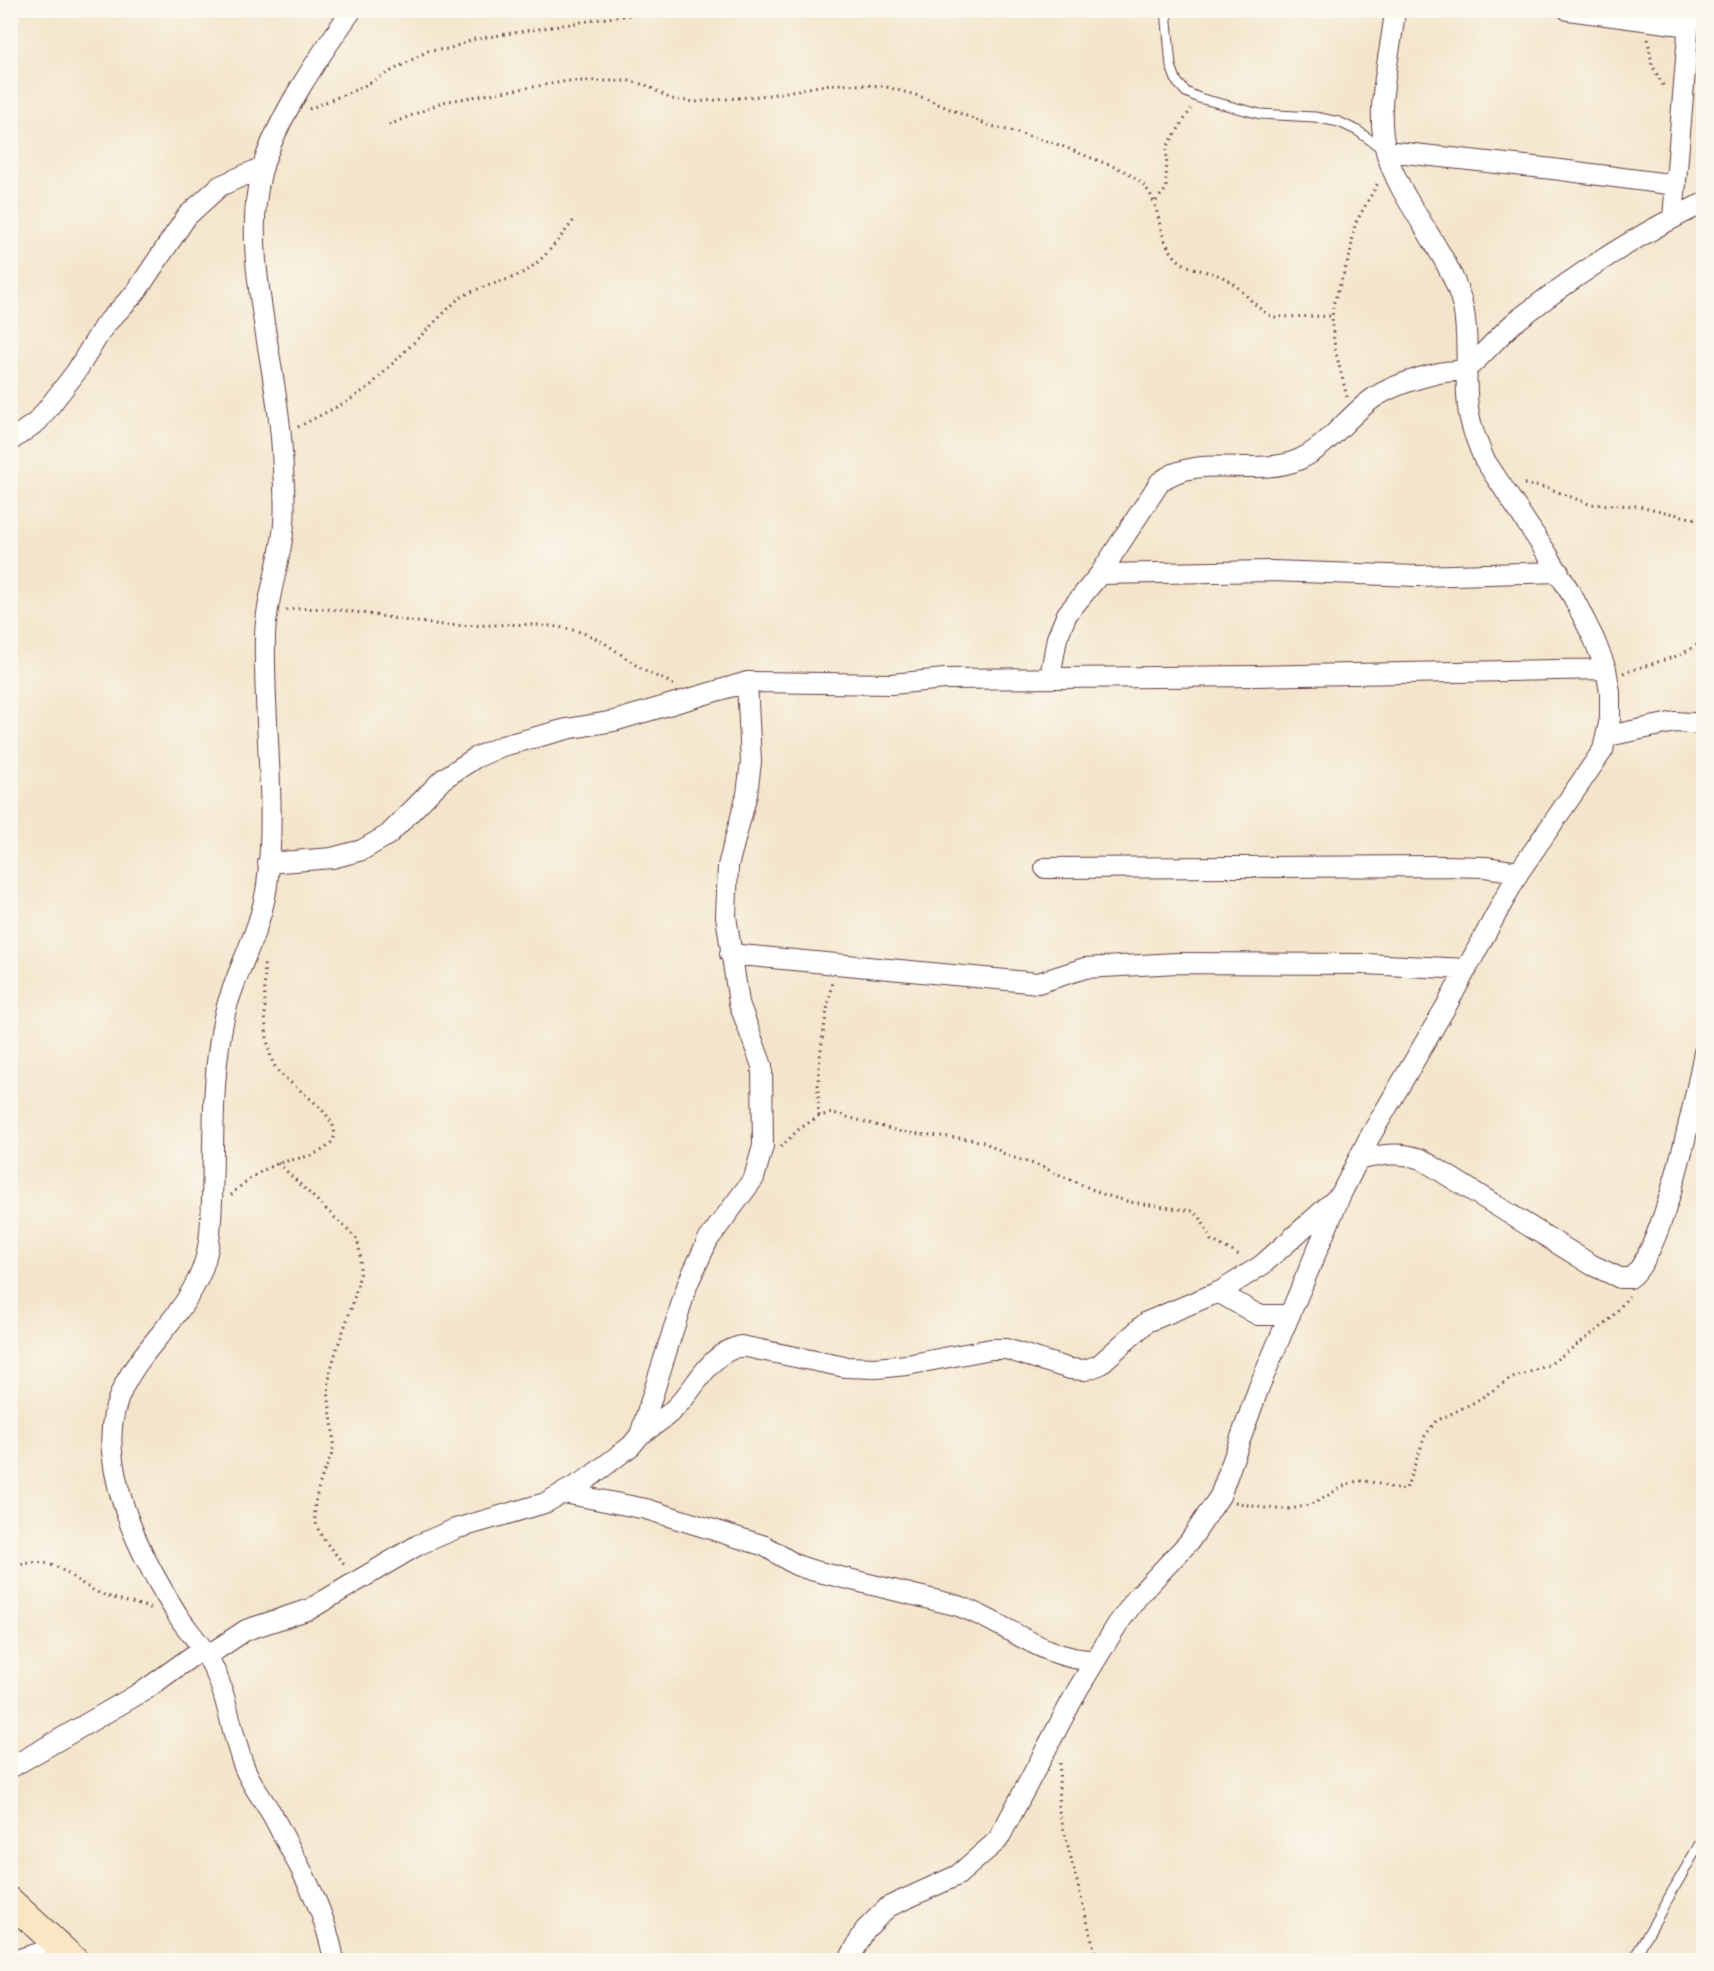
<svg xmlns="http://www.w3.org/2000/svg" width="1714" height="1971" font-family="'Libre Caslon Text',serif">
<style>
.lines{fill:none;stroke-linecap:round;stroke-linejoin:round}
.lane-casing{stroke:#633d43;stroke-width:11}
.street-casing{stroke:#633d43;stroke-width:22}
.secondary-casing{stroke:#633d43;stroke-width:29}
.path{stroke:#633d43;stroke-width:3;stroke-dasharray:1.5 4.5;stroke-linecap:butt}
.lane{stroke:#fff;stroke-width:9}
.street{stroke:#fff;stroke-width:20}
.secondary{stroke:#f9e7c3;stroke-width:27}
</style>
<rect width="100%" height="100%" fill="#fbf7ec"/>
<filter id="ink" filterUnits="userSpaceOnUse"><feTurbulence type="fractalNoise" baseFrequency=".0167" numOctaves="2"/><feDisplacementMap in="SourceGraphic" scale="12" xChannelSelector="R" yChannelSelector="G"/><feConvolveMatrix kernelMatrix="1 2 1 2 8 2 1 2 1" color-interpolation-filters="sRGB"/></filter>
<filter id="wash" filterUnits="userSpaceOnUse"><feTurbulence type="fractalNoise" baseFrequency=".008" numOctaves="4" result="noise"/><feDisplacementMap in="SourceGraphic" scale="24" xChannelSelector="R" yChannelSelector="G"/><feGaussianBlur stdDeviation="1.35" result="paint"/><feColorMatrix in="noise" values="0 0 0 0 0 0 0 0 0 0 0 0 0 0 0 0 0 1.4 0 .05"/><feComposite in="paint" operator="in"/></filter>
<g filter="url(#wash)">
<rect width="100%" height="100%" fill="#f3e5cb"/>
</g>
<g filter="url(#ink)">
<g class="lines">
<defs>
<path id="lane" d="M 1166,10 L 1171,66 L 1177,82 L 1186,92 L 1199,98 L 1260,114 L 1315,117 L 1339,122 L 1358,131 L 1384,150
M 1633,1960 L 1704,1836"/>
<path id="street" d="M 1568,10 L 1689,26
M 1386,151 L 1553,169 L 1676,185
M 1673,218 L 1690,10
M 10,441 L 38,421 L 76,372 L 104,326 L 136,292 L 187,216 L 220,186 L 263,167
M 1100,574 L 1271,571 L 1417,576 L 1559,572
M 1050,677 L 1057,638 L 1067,614 L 1100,574 L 1160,482 C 1197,452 1255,478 1298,460 C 1328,447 1348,415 1375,397 C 1394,385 1417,378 1439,373 C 1447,371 1458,372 1466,369 C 1473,366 1504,330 1515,322 C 1574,276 1635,235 1704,203
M 1608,736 L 1675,722 L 1704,724
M 268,863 L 332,858 L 362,850 L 388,835 L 443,779 L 475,758 L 502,746 L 567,729 L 614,721 L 747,682 L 891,684 L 945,679 L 1256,676 L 1606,669
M 1045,868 L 1444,866 L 1485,867 L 1519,872
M 730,954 L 1038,983 L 1085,968 L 1177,963 L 1365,964 L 1467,969
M 1358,1160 C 1380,1155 1399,1151 1421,1159 L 1592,1265 L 1620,1278 L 1630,1278 C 1663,1257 1696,1094 1704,1052
M 1218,1292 L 1258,1315 L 1290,1315
M 640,1435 C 653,1426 666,1418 677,1406 C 699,1384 708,1354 741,1346 L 845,1367 L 876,1368 L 907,1365 L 991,1349 L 1006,1349 L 1070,1369 L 1085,1370 L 1099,1365 L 1147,1322 L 1221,1291 L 1262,1265 L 1337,1198
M 564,1493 L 646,1509 L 765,1546 L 796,1565 L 811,1570 L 955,1605 C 1003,1620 1044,1661 1095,1660
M 207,1656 L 246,1630 L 310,1609 L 418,1545 L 455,1529 L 545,1503 L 586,1480 L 631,1446 L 640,1435 L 688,1283 L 708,1240 L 754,1178 L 763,1146 L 762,1066 L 739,1003 L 726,916 L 728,866 L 747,794 L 751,762 L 747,682
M 10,1768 L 145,1690 L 202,1649
M 17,1960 L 56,1947
M 334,1960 C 324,1905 299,1867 274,1818 C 264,1800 250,1784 243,1764 C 230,1729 227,1689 207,1656 C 199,1641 186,1629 177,1614 C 146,1565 118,1510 112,1452 C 104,1373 167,1342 197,1281 C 210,1256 211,1227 212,1200 C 214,1139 211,1073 225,1013 C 236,970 261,931 267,885 C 277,803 263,719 265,636 C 266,598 281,562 284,524 C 286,500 283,475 282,451 C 278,365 240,257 261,173 C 275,120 320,55 352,10
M 849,1960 L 865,1930 L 888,1907 L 958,1875 L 998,1840 L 1078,1689 L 1117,1625 L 1139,1595 L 1189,1542 L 1220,1496 L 1259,1387 L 1341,1194 L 1368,1140 L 1448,1003 L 1519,872 L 1603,750 L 1610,719 L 1610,692 L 1606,669 L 1594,639 L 1573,597 L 1548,555 L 1484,459 C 1477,442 1470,425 1468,407 C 1464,373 1470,340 1463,307 C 1451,253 1399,202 1386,151 C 1374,106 1391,56 1395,10"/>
<path id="secondary" d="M 10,1901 L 74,1960"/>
</defs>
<!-- lane casing -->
<use href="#lane" class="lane-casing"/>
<!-- street casing -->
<use href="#street" class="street-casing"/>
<!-- secondary casing -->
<use href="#secondary" class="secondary-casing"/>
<!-- path -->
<path class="path" d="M 1648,39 L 1652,65 L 1665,89
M 309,109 L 362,87 L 428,51 L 448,49 L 475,39 L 620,16 L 692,10
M 389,125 L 443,102 L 568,81 L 629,81 L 646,85 L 671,99 L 695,102 L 770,95 L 830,84 L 864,85 L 883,86 L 919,96 L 988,125 L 1054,143 L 1127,172 C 1168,197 1150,224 1173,254 C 1186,272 1209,269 1226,279 C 1244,289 1254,308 1273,317 L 1332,316
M 1156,201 L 1166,189 L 1167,147 L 1191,109
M 1347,397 L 1335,349 L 1332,324 L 1333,305 L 1350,255 L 1355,224 L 1379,181
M 298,427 L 348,401 L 369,387 L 457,300 C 480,284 504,284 526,271 C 546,258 560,237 575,219
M 1524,484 L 1548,488 L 1589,504 L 1639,506 L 1704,521
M 286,610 C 338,603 394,622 446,625 C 490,628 539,618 583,633 C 607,641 624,658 645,671 C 654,676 665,679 674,685
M 1623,673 L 1680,655 L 1704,641
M 819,1116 C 815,1070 824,1028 832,982
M 781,1147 L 798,1130 L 819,1116 L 833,1113 L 901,1132 L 969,1139 L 984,1142 L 1008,1156 L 1040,1166 L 1105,1195 L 1130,1202 L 1193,1211 L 1201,1219 L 1211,1240 L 1241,1256
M 278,1163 L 357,1239 C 371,1285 335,1335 329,1381 C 326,1405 337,1430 332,1453 C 330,1461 326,1467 323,1474 C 306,1522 315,1531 347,1567
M 231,1195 C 243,1182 264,1168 280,1163 C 296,1158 315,1157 328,1146 C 355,1123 290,1086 278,1071 C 261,1050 266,992 264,964
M 1235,1502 C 1264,1509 1290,1514 1318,1501 C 1332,1494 1345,1482 1360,1481 C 1376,1480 1391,1491 1406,1489 L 1425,1436 L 1436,1421 L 1475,1402 L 1510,1379 L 1549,1365 L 1608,1322 L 1629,1296
M 10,1568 C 56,1551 64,1577 99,1593 C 116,1600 135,1603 153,1609
M 1060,1763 L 1058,1807 L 1097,1960"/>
<!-- lane -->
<use href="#lane" class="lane"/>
<!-- street -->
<use href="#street" class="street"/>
<!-- secondary -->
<use href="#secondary" class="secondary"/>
</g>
</g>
<!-- margin -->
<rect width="1714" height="1971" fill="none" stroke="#fbf7ec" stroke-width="36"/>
</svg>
